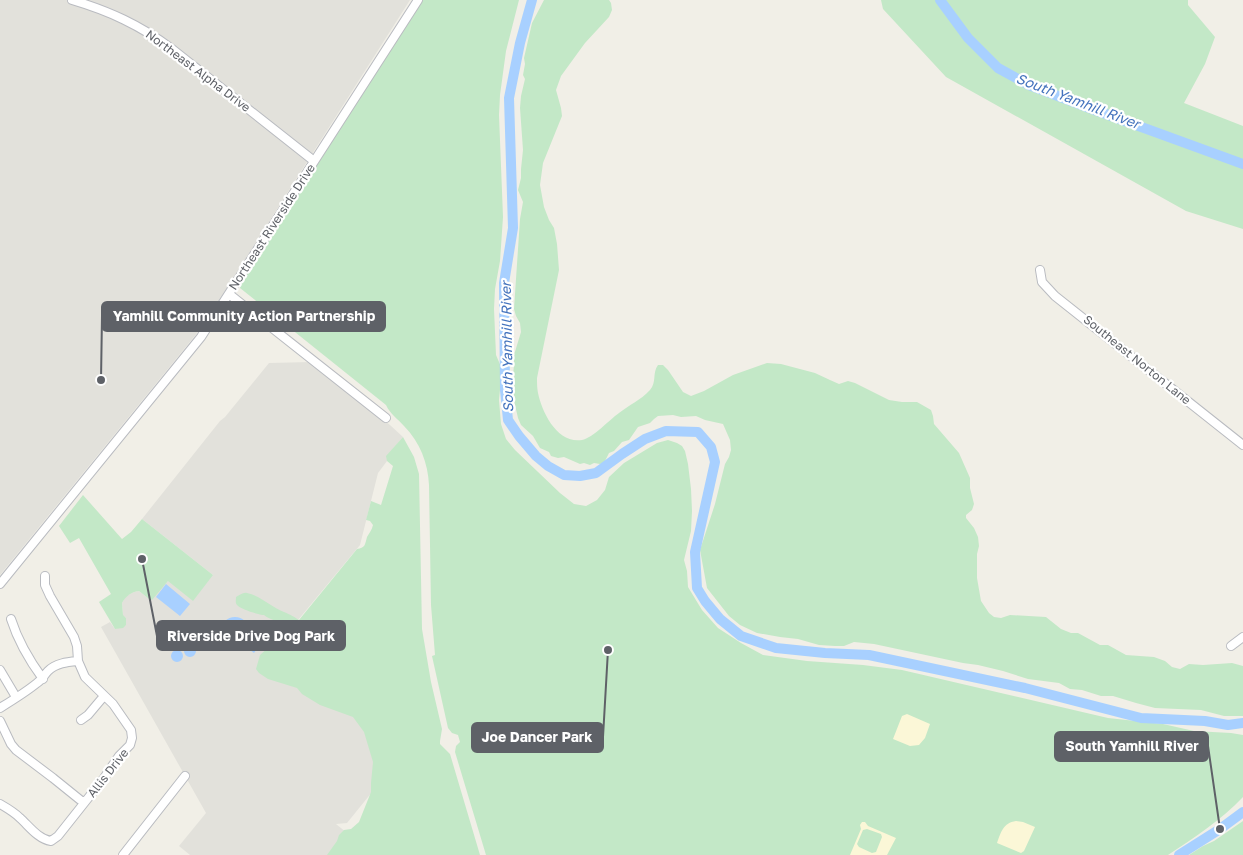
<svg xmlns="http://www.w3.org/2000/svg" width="1243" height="855" font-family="'Golos Text',sans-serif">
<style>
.industrial{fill:#e2e1db}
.green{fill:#c3e8c7}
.sand{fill:#fbf7d7;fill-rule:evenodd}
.water{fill:#a8d0ff}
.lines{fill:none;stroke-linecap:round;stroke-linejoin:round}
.river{stroke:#a8d0ff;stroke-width:10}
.minor-casing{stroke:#b9bbc0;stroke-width:10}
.minor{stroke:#fff;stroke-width:8}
.labels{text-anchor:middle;stroke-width:4.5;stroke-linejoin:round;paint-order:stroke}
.street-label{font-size:12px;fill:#5e6167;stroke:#fff}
.water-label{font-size:14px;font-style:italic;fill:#4473bd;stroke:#fff}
.leader{fill:none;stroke:#5e6167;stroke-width:2}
.callout-dot{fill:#5e6167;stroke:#fff;stroke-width:2}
.callout{fill:#5e6167;stroke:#5e6167;stroke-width:2}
.callout-label{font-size:14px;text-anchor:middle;font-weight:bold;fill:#fff}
</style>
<rect width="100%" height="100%" fill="#f1efe7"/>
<!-- industrial -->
<path class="industrial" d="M 0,0 L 410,0 L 202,327 L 0,575 Z
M 311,362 L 390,425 L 403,437 L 387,456 L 387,461 L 378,473 L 360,545 L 298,620 L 367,718 L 381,781 L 347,823 L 336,824 L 352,837 L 338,855 L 190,855 L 179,846 L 206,813 L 101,627 L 110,622 L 115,629 L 126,625 L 126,618 L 123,616 L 122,603 L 126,596 L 134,592 L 139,591 L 149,599 L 168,581 L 213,575 L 142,519 L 220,421 L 225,417 L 269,363 Z"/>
<!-- green -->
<path class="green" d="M 422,0 L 519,0 L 506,51 L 500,95 L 499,115 L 503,217 L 500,261 L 495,289 L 494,309 L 496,355 L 502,369 L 499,400 L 501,424 L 506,439 L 515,450 L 560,493 L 574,504 L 586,506 L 597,500 L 605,490 L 609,477 L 624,463 L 657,443 L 668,440 L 677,443 L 682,446 L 685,451 L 688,464 L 691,489 L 692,511 L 691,531 L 684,560 L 687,571 L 688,587 L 702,610 L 718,628 L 741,643 L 763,655 L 807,661 L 863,665 L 902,670 L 1108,718 L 1163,724 L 1194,731 L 1231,733 L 1243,735 L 1243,797 C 1221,820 1194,838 1168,855 L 486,855 L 455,752 L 456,746 L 460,742 L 458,735 L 452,733 L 448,728 L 432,656 L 435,655 L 431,605 L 429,485 C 428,463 420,442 404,426 C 398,419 390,414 386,405 L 240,288 L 239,286 Z
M 544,0 L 609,0 L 611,3 L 612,10 L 609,17 L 585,43 L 561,76 L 556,90 L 561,108 L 562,116 L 543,163 L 540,185 L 544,207 L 549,220 L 554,228 L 557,244 L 559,270 L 537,378 C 537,383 537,388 538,393 C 542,412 557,444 582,440 C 593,438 609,420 619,413 C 629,405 641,400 650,390 C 657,382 652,373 658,365 L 663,365 L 668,370 L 683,392 L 691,396 L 704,391 L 733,375 L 767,363 L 781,364 L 815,373 L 830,380 L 839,384 L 848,381 L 855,383 L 889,400 L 902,402 L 917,402 L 931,410 L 933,416 L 934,424 L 959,453 L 970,478 L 970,488 L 974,504 L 972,510 L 966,515 L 966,518 L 974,528 L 978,537 L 979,546 L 977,554 L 977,578 L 981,601 L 989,613 L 994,617 L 1001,618 L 1010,615 L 1046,617 L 1061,629 L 1071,633 L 1078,633 L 1100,645 L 1108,645 L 1126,655 L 1154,657 L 1165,661 L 1172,667 L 1180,669 L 1189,664 L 1203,665 L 1232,663 L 1243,666 L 1243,716 L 1224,716 L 1201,710 L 1155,708 L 1136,703 L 1113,696 L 1101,696 L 1082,690 L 1070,689 L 1059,683 L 1028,679 L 1003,671 L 978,665 L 963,663 L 874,644 L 854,642 L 844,646 L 835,646 L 819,645 L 798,639 L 780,637 L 757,633 L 740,625 L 729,616 L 707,588 L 700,550 L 715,504 L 725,464 L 729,457 L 731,450 L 730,440 L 723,424 L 705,420 L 696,416 L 681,417 L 673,415 L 658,416 L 654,419 L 650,423 L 638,427 L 629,440 L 622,442 L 614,451 L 609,453 L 604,463 L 600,464 L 594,463 L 590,465 L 584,463 L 580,464 L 564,457 L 558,458 L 551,456 L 549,452 L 540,448 L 533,436 L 521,425 L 518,418 L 512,392 L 514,387 L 513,375 L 514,365 L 514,355 L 521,332 L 520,323 L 516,316 L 514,309 L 520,219 L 523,202 L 518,190 L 521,178 L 521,169 L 523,150 L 520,108 L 521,96 L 525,79 L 523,75 L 525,64 L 524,58 L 532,23 Z
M 881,0 L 1188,0 L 1188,5 L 1215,37 L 1205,64 L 1184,103 L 1243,126 L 1243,229 L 1186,211 L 946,77 L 883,9 Z
M 403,437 L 414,457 L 419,474 L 422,629 L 431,682 L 442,729 L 440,741 L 440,744 L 450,754 L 480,855 L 327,855 L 337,841 L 339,835 L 344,830 L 351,829 L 359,822 L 371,792 L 371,783 L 373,762 L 364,732 L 353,717 L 320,705 L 302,694 L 297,688 L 268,679 L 259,673 L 256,669 L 260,655 L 279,638 L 282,625 C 277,620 270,620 264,615 C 259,615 240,609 237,605 C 235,602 236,601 236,597 C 240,595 243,592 247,593 C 261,596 271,607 284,612 C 291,615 293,616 299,620 L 357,549 C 365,548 365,545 367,537 C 369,533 372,530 373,525 L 370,521 L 366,520 L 371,501 L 381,505 L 393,466 L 387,461 L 386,456 Z
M 83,495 L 122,539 L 131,532 L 142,519 L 213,575 L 193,601 L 168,581 L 152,600 L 149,599 L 139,591 C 131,592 126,596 122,603 L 123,615 L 126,618 L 126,625 L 123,628 L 115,629 L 99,602 L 111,594 L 79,538 L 70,543 L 59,526 Z
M 1243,821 L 1243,855 L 1189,855 L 1203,846 L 1214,841 Z"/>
<!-- sand -->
<path class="sand" d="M 907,714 L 930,724 L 925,738 L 919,745 L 910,746 L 893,739 L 902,716 Z
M 1016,821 L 1023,822 L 1035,827 L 1024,851 L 1021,853 L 997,843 C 1001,832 1003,823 1016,821 Z
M 862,822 L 865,822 L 868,826 L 896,838 L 887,855 L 850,855 L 861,829 L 860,825 ZM 867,829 L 881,834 L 882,837 L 876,852 L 872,853 L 859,847 L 857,844 L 863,830 Z"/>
<!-- water -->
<path class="water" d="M 166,584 L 190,604 L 180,616 L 156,597 Z
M221 631a14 14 0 1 1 28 0a14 14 0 1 1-28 0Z
M 256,633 L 264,639 L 254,653 L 245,646 Z
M184 651a6 6 0 1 1 12 0a6 6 0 1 1-12 0Z
M171 656a6 6 0 1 1 12 0a6 6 0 1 1-12 0Z"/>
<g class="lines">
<!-- river -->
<path class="river" d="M 532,0 L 520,43 L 509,98 L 513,228 L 504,283 L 505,390 L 508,420 L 519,436 L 536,456 L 548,466 L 564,475 L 580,476 L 596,473 L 622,454 L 645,439 L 666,431 L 698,432 L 711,447 L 715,462 L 695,552 L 697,588 L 705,601 L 720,619 L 741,636 L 776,648 L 825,653 L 869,655 L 1025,688 L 1141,718 L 1205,721 L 1228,725 L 1243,723
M 940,0 L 968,38 L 998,68 L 1029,85 L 1092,109 L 1243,164
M 1179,855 L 1220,829 L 1243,812"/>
<defs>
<path id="minor" d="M 72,0 C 109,11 140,25 172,49 L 314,161
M 1040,270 L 1042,282 L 1055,296 L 1243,445
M 229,294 L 386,418
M 0,584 L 201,337 L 418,0
M 11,619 C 18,641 29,660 43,679
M 1231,646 L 1243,637
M 0,670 L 16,697
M 0,708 C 13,700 26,692 37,683 C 42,680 44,675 48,671 C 56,663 68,662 78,661
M 81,720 L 88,715 L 104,696
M 0,721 L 11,744 L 16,750 L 53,778 L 84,803
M 0,804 C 7,808 14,812 20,818 C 29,826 38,839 51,841 L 58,836 L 104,778 L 119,756 L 130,745 L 132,738 L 131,730 L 113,704 L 85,677 L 78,661 L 77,646 L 74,637 L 50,596 L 45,585 L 45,576
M 123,855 L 185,776"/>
</defs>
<!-- minor casing -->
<use href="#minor" class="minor-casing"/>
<!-- minor -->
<use href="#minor" class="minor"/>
</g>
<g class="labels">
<!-- street labels -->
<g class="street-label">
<text transform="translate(198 71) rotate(37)" y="4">Northeast Alpha Drive</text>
<text transform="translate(272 227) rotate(-57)" y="4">Northeast Riverside Drive</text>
<text transform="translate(1137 360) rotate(39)" y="4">Southeast Norton Lane</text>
<text transform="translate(108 773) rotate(-52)" y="4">Allis Drive</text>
</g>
<!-- water labels -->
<g class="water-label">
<text transform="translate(1078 101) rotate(21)" y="5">South Yamhill River</text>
<text transform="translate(507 347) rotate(-91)" y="5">South Yamhill River</text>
</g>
</g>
<!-- callouts -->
<path class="leader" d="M101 380L102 316M142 559L157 636M608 650L603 737M1220 829L1208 746"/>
<g class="callout-dot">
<circle cx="101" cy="380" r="5"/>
<circle cx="142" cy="559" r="5"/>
<circle cx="608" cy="650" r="5"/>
<circle cx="1220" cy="829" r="5"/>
</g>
<g class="callout">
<rect x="102" y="302" width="283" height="29" rx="5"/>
<rect x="157" y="621" width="188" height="29" rx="5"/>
<rect x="472" y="723" width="131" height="29" rx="5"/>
<rect x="1055" y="732" width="153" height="29" rx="5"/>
</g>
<g class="callout-label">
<text x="244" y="321">Yamhill Community Action Partnership</text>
<text x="251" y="641">Riverside Drive Dog Park</text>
<text x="537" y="742">Joe Dancer Park</text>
<text x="1132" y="751">South Yamhill River</text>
</g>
</svg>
